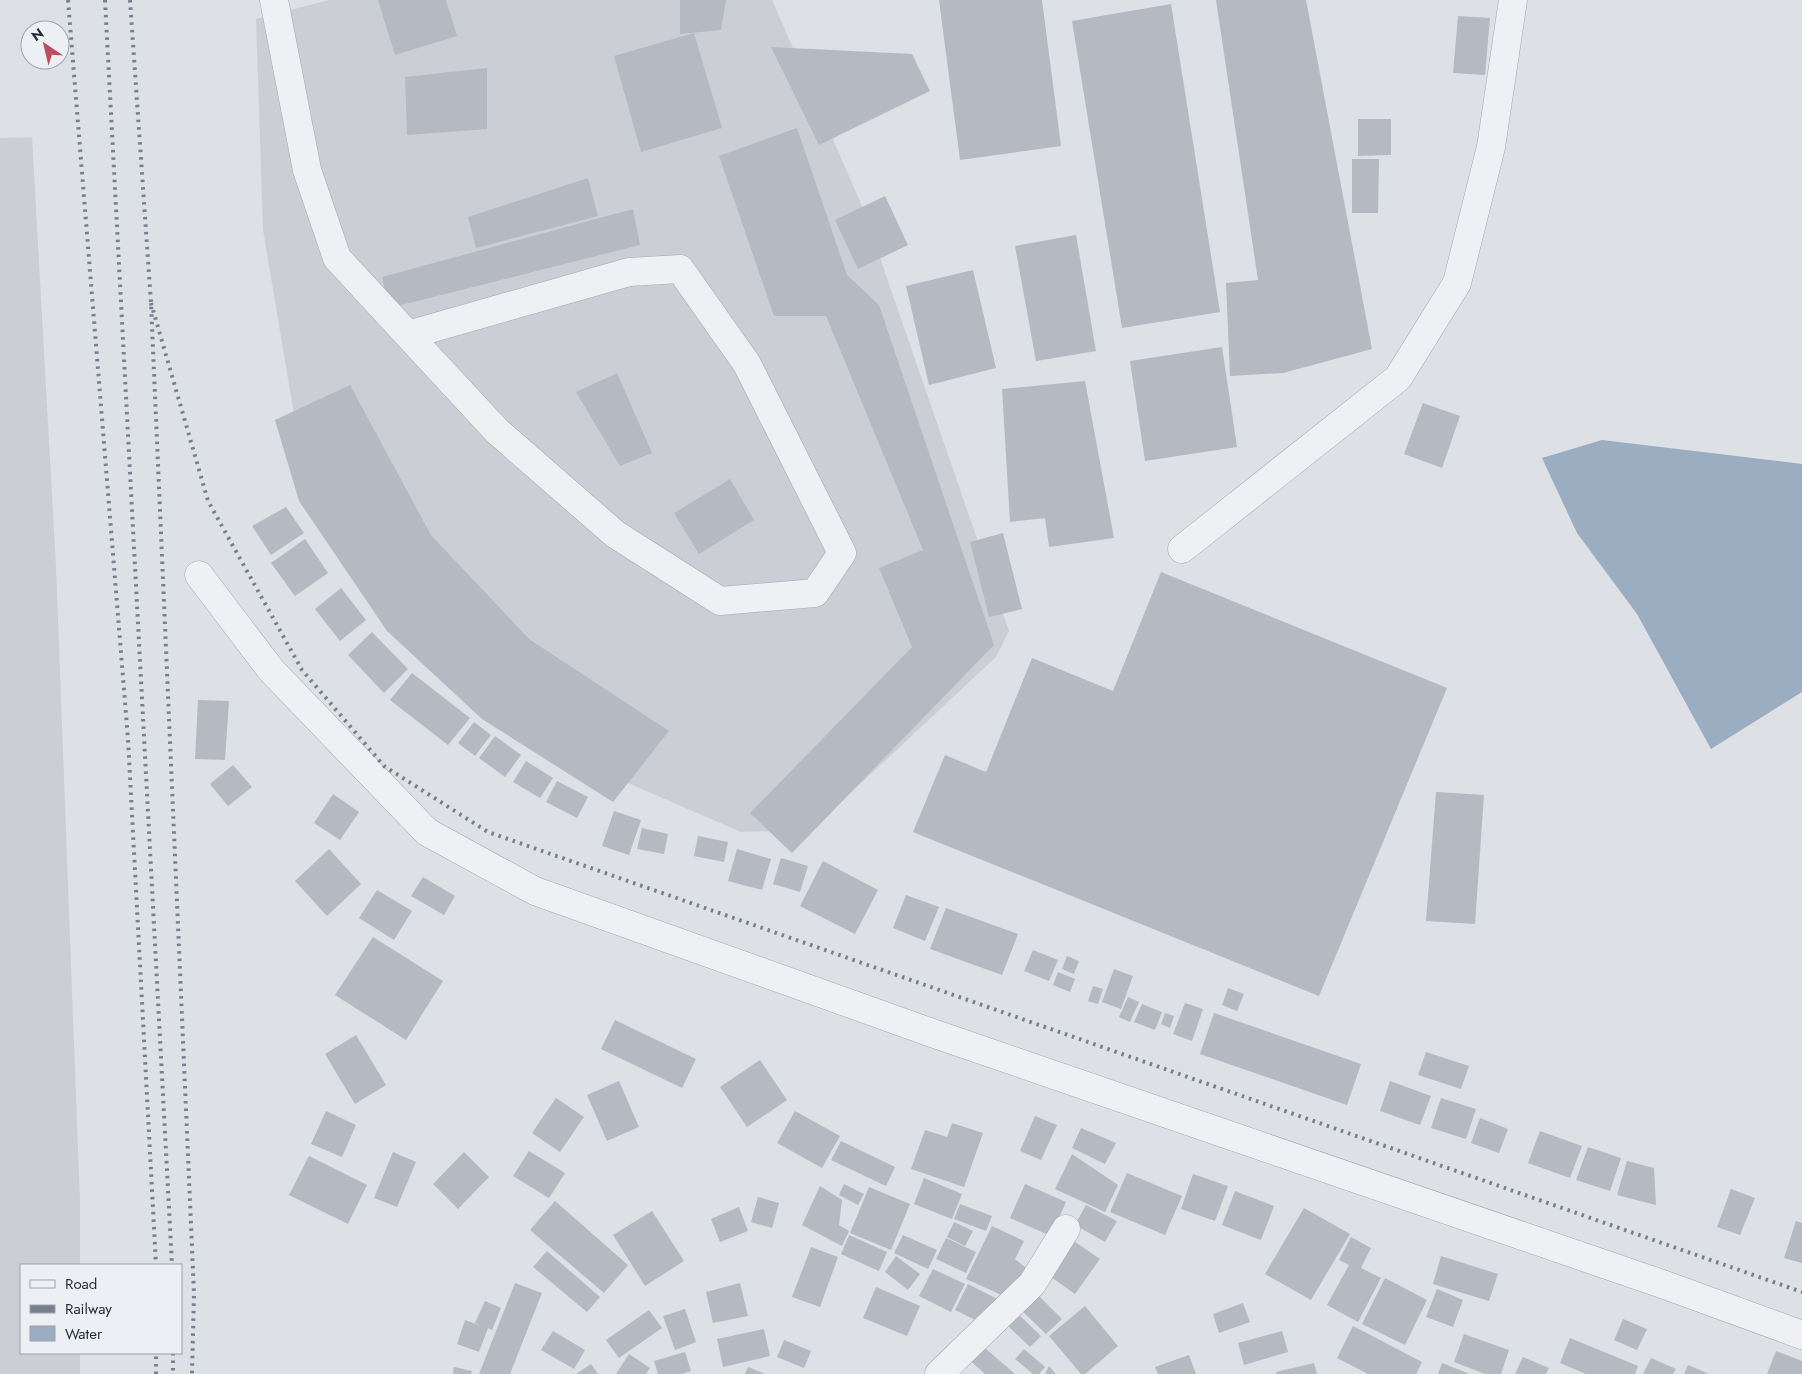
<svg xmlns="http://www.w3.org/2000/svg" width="1802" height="1374" font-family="Jost,sans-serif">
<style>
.built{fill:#cbcfd5}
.water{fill:#9badc1}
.building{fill:#b5b9c1}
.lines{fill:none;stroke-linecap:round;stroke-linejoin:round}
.minor-casing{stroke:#a3a7ae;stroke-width:29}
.minor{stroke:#eff0f4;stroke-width:28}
.rail{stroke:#787f8c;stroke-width:4;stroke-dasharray:2.5 5;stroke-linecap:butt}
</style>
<rect width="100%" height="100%" fill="#dde0e5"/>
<!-- built -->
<path class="built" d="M 329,0 L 772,0 L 862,206 L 1009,631 L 996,657 L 811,830 L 741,832 L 598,770 L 304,474 L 263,230 L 256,19 Z
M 32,137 L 56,566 L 80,1202 L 80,1265 L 21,1265 L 21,1353 L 80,1353 L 80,1374 L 0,1374 L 0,138 Z"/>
<!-- water -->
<path class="water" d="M 1602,440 L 1802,464 L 1802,692 L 1711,749 L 1637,614 L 1577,533 L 1542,458 Z"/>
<!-- building -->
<path class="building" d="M 378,0 L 446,0 L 457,36 L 395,55 Z
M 680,0 L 726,0 L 721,30 L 680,34 Z
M 939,0 L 1042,0 L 1061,146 L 960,160 Z
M 1216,0 L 1306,0 L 1372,349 L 1283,373 L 1230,376 L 1226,283 L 1258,280 Z
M 1171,4 L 1220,312 L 1122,328 L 1072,21 Z
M 1458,16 L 1490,18 L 1485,75 L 1453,73 Z
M 694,33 L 722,128 L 641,152 L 614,56 Z
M 771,47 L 912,54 L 930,91 L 819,145 Z
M 487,68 L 487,129 L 407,135 L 405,77 Z
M 1358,119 L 1391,119 L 1391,155 L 1358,156 Z
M 797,128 L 847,275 L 879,305 L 994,645 L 792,853 L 750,813 L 912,647 L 879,568 L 923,550 L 826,316 L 774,316 L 719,156 Z
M 1352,159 L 1379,159 L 1378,213 L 1352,213 Z
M 588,178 L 598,216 L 476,248 L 468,217 Z
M 885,196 L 908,245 L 858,269 L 835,220 Z
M 633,209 L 640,245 L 389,308 L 382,277 Z
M 1076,235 L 1096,351 L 1036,361 L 1015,246 Z
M 973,270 L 996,368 L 929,385 L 906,286 Z
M 1222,347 L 1237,447 L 1145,461 L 1130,361 Z
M 617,373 L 652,453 L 620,466 L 576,392 Z
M 1085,381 L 1114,538 L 1049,547 L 1045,518 L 1010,522 L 1002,389 Z
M 350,385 L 431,535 L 529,639 L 669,731 L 613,802 L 482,719 L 387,631 L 299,501 L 275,420 Z
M 1423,403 L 1460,416 L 1442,468 L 1404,454 Z
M 730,479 L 754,520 L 699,554 L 674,513 Z
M 286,507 L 304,533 L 271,555 L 252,526 Z
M 1003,533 L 1022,609 L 989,617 L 970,542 Z
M 305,539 L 328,573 L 295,596 L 271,563 Z
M 1161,572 L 1447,688 L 1319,996 L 913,832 L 945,755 L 986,772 L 1032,658 L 1113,691 Z
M 341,588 L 366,620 L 340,641 L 315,609 Z
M 372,632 L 408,669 L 384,693 L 348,655 Z
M 412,673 L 470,718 L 448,745 L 390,700 Z
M 198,700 L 229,701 L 225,760 L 195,759 Z
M 474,722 L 491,735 L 475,756 L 458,743 Z
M 495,736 L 521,755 L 505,777 L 479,758 Z
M 526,761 L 553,778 L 540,798 L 513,782 Z
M 233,765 L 252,787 L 228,806 L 210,784 Z
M 557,781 L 588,797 L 577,818 L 546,802 Z
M 1436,792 L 1484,795 L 1475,924 L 1426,921 Z
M 333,794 L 359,812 L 340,840 L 314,823 Z
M 614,811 L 641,820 L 629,855 L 602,846 Z
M 642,828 L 668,834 L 664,854 L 637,849 Z
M 698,836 L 728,842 L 724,862 L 694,856 Z
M 329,849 L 361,884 L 327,916 L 295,881 Z
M 737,849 L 771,859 L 762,890 L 728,881 Z
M 781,858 L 808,866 L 800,892 L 773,884 Z
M 823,861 L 878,890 L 855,934 L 800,906 Z
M 423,877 L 455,896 L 444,915 L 411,896 Z
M 377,890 L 412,911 L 394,940 L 359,918 Z
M 906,895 L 939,907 L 925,941 L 893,928 Z
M 946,908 L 1018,934 L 1002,975 L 930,949 Z
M 373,937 L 443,981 L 406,1040 L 335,995 Z
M 1033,950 L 1058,960 L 1049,981 L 1024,971 Z
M 1067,956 L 1079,961 L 1074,974 L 1062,969 Z
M 1114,969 L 1133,976 L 1121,1009 L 1102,1002 Z
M 1058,972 L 1075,979 L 1070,992 L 1053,985 Z
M 1093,986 L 1103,989 L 1098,1004 L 1088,1001 Z
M 1228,988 L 1244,994 L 1237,1011 L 1222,1005 Z
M 1128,997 L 1139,1002 L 1130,1022 L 1119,1017 Z
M 1185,1003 L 1203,1009 L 1192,1041 L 1173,1034 Z
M 1142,1004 L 1162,1012 L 1155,1030 L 1134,1022 Z
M 1165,1013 L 1174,1016 L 1170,1028 L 1161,1024 Z
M 1214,1013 L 1361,1064 L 1347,1105 L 1200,1054 Z
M 615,1020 L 696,1059 L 682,1088 L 601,1049 Z
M 356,1035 L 386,1085 L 355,1104 L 325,1054 Z
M 1426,1052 L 1469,1066 L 1461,1089 L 1418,1075 Z
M 760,1060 L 787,1100 L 747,1127 L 720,1087 Z
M 619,1081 L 639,1127 L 607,1141 L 587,1095 Z
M 1390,1081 L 1431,1096 L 1420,1125 L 1380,1111 Z
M 556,1098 L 584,1117 L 560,1152 L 532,1133 Z
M 1441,1098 L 1476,1109 L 1466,1139 L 1431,1128 Z
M 326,1111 L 356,1125 L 342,1157 L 311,1144 Z
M 795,1111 L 840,1136 L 822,1168 L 777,1143 Z
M 1035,1116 L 1057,1125 L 1041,1160 L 1020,1151 Z
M 1480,1118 L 1508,1129 L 1499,1153 L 1471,1143 Z
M 952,1123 L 983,1133 L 964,1187 L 911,1169 L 925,1130 L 947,1137 Z
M 1081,1128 L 1116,1143 L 1105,1164 L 1072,1148 Z
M 1540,1131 L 1582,1146 L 1570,1178 L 1528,1163 Z
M 841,1141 L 895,1167 L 886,1186 L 831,1160 Z
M 1588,1147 L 1621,1158 L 1610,1191 L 1576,1180 Z
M 529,1151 L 565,1173 L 549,1198 L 513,1176 Z
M 393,1152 L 416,1162 L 397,1207 L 374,1198 Z
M 464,1152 L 489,1177 L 458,1209 L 433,1184 Z
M 1072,1154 L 1118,1185 L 1105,1212 L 1055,1189 Z
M 309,1156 L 367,1185 L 348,1224 L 289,1195 Z
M 1627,1161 L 1654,1168 L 1656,1205 L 1617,1195 Z
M 1127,1173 L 1182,1196 L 1165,1235 L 1110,1212 Z
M 1193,1174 L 1228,1186 L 1215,1221 L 1181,1209 Z
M 924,1178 L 962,1194 L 952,1219 L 914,1204 Z
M 844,1184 L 864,1194 L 858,1205 L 839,1195 Z
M 1025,1184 L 1066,1202 L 1051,1236 L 1010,1218 Z
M 820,1186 L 842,1200 L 839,1225 L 849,1231 L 842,1246 L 802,1225 Z
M 869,1187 L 910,1204 L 891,1250 L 850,1233 Z
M 1731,1189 L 1755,1198 L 1740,1235 L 1717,1227 Z
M 1235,1191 L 1274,1206 L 1261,1240 L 1222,1225 Z
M 758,1197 L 779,1203 L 772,1228 L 751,1222 Z
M 555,1201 L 628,1265 L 604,1293 L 530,1230 Z
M 960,1204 L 992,1216 L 986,1231 L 954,1219 Z
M 1086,1205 L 1117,1221 L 1105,1242 L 1075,1225 Z
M 739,1207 L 748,1231 L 720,1242 L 711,1219 Z
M 1304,1208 L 1350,1234 L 1311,1300 L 1265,1274 Z
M 652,1211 L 684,1261 L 645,1286 L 613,1235 Z
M 1796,1221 L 1802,1223 L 1802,1263 L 1784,1258 Z
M 954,1222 L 973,1231 L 965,1246 L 947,1237 Z
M 992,1226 L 1024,1241 L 1015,1259 L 1031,1272 L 1008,1298 L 966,1279 Z
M 849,1235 L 887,1252 L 879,1271 L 841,1254 Z
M 903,1235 L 937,1250 L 928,1269 L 894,1253 Z
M 1068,1237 L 1100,1259 L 1075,1294 L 1044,1272 Z
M 1351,1237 L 1371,1248 L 1361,1268 L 1381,1278 L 1358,1322 L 1327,1305 L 1349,1265 L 1339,1260 Z
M 946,1238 L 976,1252 L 966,1273 L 936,1259 Z
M 811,1247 L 838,1257 L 820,1307 L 792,1297 Z
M 547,1251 L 600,1297 L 587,1312 L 533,1267 Z
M 896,1256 L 920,1274 L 908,1290 L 885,1272 Z
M 1441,1256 L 1498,1274 L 1489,1301 L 1433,1284 Z
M 933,1269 L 965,1284 L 951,1312 L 919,1296 Z
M 1385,1278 L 1427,1300 L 1405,1345 L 1362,1324 Z
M 515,1283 L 542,1293 L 510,1374 L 479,1374 Z
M 740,1283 L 748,1316 L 713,1323 L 706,1292 Z
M 968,1284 L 1005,1303 L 986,1325 L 955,1310 Z
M 876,1287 L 920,1306 L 907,1336 L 863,1318 Z
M 1437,1289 L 1463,1300 L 1453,1327 L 1426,1317 Z
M 1034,1291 L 1062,1319 L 1046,1334 L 1018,1307 Z
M 485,1301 L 501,1308 L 492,1330 L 488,1328 L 479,1352 L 457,1344 L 465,1320 L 482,1326 L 475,1323 Z
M 1243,1303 L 1250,1322 L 1219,1333 L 1213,1314 Z
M 1085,1306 L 1118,1346 L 1085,1374 L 1081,1374 L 1049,1336 Z
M 685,1309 L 696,1342 L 675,1350 L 663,1316 Z
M 649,1310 L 662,1328 L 619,1358 L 606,1340 Z
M 1015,1311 L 1041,1336 L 1030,1347 L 1004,1322 Z
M 1623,1319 L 1647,1329 L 1637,1350 L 1614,1340 Z
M 1353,1326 L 1422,1362 L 1416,1374 L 1368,1374 L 1337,1358 Z
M 764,1329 L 770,1356 L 723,1367 L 717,1339 Z
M 553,1331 L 585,1350 L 574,1369 L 541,1350 Z
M 1282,1331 L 1288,1352 L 1244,1365 L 1238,1343 Z
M 1464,1334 L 1509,1350 L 1501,1374 L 1485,1374 L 1454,1362 Z
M 1570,1338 L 1638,1366 L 1635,1374 L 1586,1374 L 1560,1363 Z
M 784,1340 L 811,1351 L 804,1368 L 777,1357 Z
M 978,1342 L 1015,1374 L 985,1374 L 965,1356 Z
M 1024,1349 L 1045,1367 L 1039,1374 L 1033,1374 L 1015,1359 Z
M 1776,1351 L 1802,1361 L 1802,1374 L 1767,1374 Z
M 685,1352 L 691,1371 L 682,1374 L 658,1374 L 654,1361 Z
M 629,1354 L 650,1368 L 646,1374 L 616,1374 Z
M 1189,1355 L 1196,1374 L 1158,1374 L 1155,1367 Z
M 1523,1357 L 1549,1368 L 1546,1374 L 1515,1374 Z
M 1651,1358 L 1676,1369 L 1673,1374 L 1643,1374 Z
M 1314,1363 L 1317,1374 L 1277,1374 L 1276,1372 Z
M 1442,1363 L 1470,1374 L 1438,1374 Z
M 591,1364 L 598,1374 L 576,1374 Z
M 1688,1365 L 1709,1374 L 1684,1374 Z
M 1049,1366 L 1056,1374 L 1045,1374 Z
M 454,1367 L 472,1371 L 471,1374 L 453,1374 Z
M 748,1367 L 765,1374 L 745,1374 Z"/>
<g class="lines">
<defs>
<path id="minor" d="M 274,0 L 307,170 L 337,258 L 408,335 L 629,272 L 680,269 L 747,364 L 842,553 L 815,593 L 720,601 L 615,534 L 497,431 L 408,335
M 1182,549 L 1398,378 L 1457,283 L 1491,147 L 1513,0
M 199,575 L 271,670 L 427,832 L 535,891 L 935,1034 L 1665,1285 L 1802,1335
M 939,1374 L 1032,1284 L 1066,1229"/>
</defs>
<!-- minor casing -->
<use href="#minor" class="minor-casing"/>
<!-- minor -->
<use href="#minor" class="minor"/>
<!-- rail -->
<path class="rail" d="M 68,0 L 128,739 L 156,1265
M 105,0 L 172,1265
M 130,0 L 151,303 L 194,1294 L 192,1374
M 151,303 L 208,501 L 302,670 L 384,766 L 488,832 L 1802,1292
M 173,1353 L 173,1374
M 156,1374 L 156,1353"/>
</g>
<!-- legend -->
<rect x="20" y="1264" width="162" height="90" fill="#eceff3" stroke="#9ea2a9"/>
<rect x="30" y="1280" width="25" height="8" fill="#eff0f4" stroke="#9ea2a9"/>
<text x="65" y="1289" font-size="15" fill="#282e39">Road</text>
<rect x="30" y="1305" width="25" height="8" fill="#787f8c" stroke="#9ea2a9"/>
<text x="65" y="1314" font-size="15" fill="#282e39">Railway</text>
<rect x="30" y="1326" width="25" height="15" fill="#9badc1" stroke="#9ea2a9"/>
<text x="65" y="1339" font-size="15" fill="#282e39">Water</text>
<!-- north arrow -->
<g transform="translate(45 45) rotate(325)"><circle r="24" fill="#eceff3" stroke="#9ea2a9"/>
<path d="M0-4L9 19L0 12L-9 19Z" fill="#bd4e5d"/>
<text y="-8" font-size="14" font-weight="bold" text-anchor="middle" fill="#282e39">N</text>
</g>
</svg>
